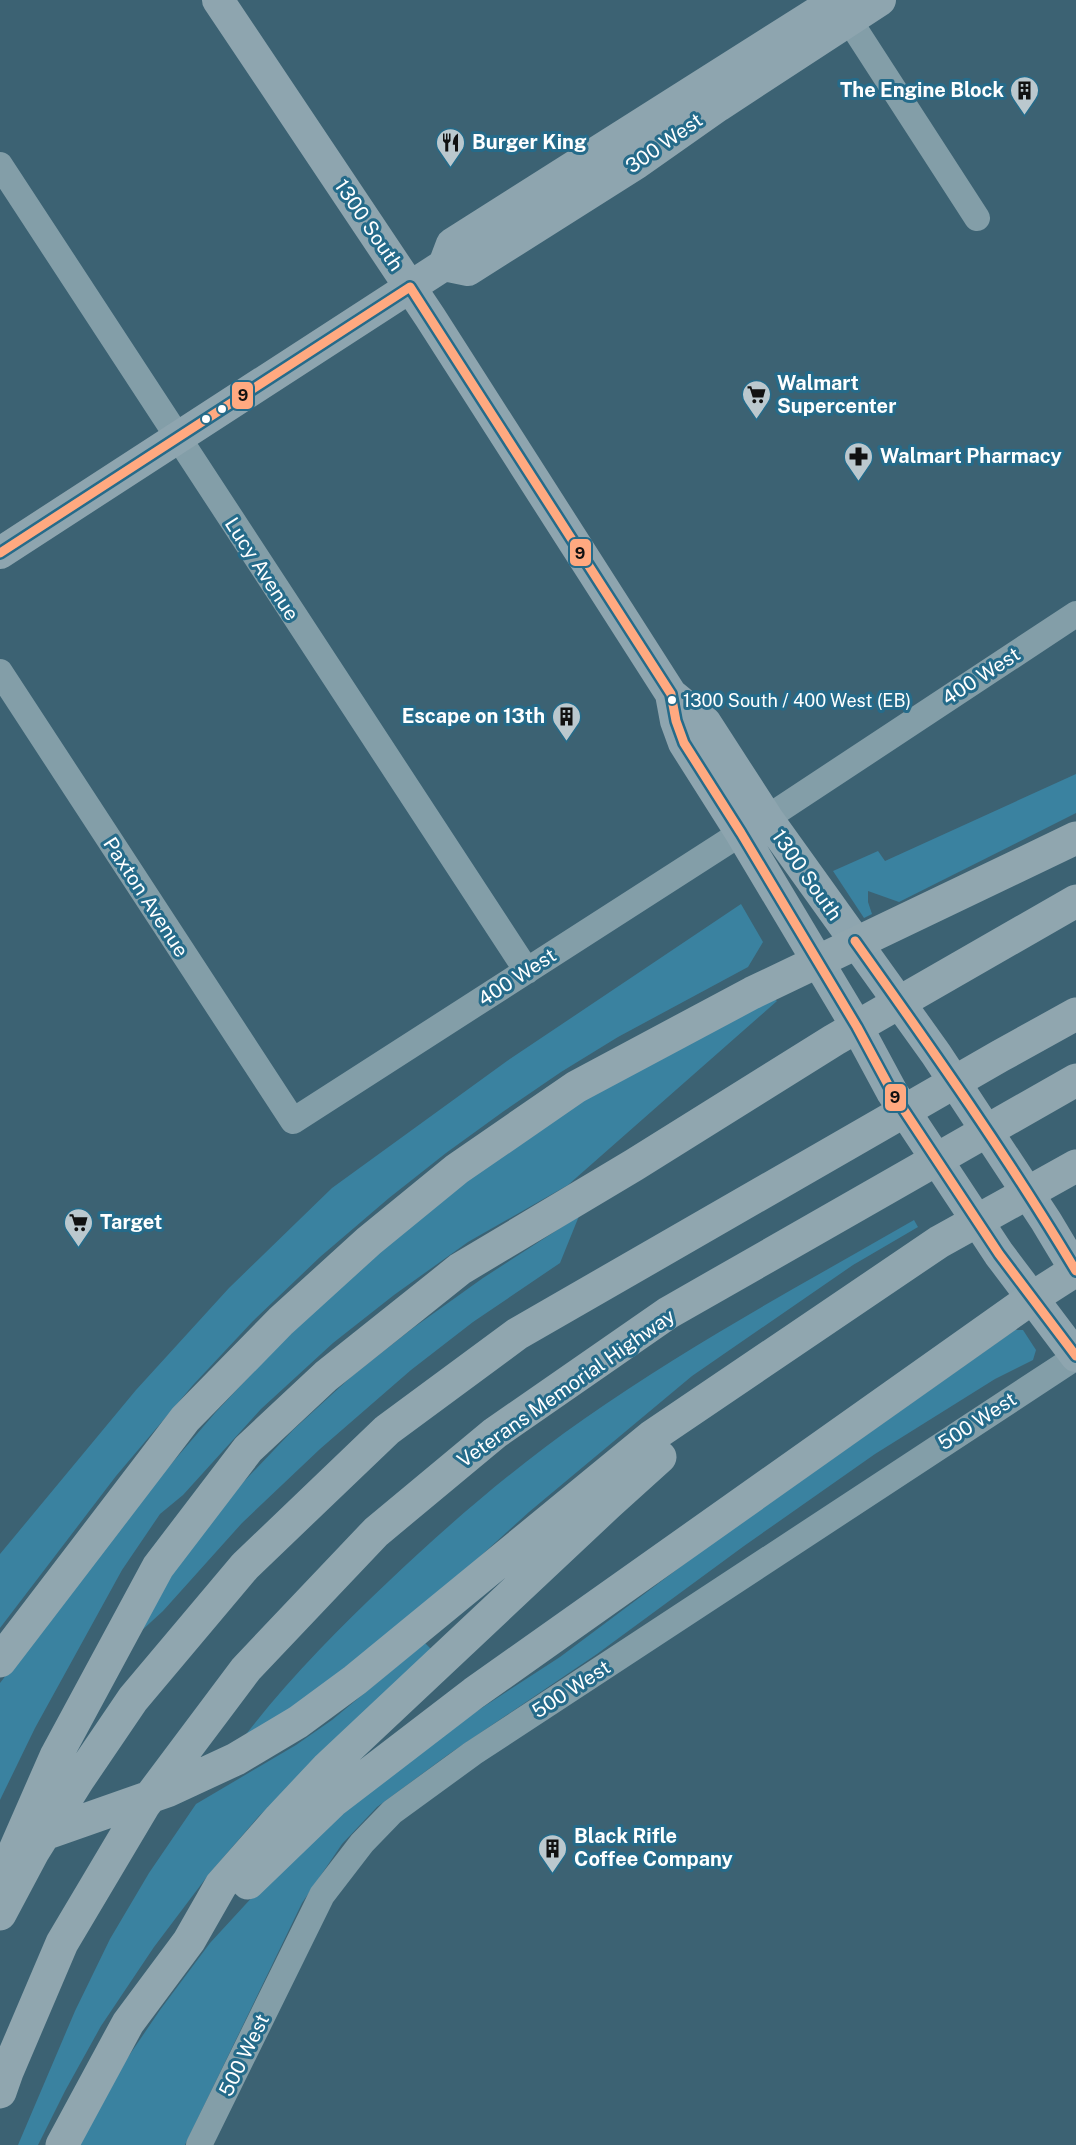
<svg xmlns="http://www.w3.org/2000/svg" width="1076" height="2145" font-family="'Public Sans',sans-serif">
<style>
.green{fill:#3a82a0}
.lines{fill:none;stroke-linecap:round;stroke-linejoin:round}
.minor{stroke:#839ea8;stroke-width:26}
.major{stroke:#8ea5af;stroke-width:32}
.highway{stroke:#90a6af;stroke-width:33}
.bus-1-casing{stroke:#256b8a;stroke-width:14}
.bus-1{stroke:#ffa980;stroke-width:9}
.bus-dot{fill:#fff;stroke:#256b8a;stroke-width:2}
.labels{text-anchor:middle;stroke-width:6;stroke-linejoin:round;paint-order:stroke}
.bus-label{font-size:18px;fill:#fff;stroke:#256b8a;text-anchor:start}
.poi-label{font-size:20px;font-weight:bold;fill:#fff;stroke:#256b8a;text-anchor:start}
.street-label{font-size:20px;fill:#fff;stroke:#256b8a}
.line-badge{stroke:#256b8a;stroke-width:2}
.pale-badge-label{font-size:16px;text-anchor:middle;font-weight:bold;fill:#111}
</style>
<rect width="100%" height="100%" fill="#3c6273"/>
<!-- green -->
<path class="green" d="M 1076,774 L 1076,813 L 899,902 L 868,891 L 868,902 L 872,914 L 864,918 L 833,871 L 878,851 L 885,861 Z
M 741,904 L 763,942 L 748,967 L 618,1037 L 561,1072 L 504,1111 L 446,1153 L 389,1198 L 320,1257 L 253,1321 L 193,1385 L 116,1476 L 0,1628 L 0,1554 L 136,1390 L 229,1288 L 332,1188 L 507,1061 Z
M 769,995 L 777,1001 L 568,1185 L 468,1242 L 394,1295 L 333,1343 L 261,1409 L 183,1495 L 160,1514 L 122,1570 L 35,1728 L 0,1800 L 0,1683 L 147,1492 L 215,1413 L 273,1351 L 362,1266 L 437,1202 L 587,1097 Z
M 579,1216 L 560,1263 L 473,1322 L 411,1370 L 320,1449 L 242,1523 L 163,1611 L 128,1643 L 145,1602 L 214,1513 L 293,1430 L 352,1376 L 413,1328 L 483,1278 Z
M 914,1220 L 918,1227 L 853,1265 L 692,1376 L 529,1512 L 400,1629 L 292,1714 L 241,1741 C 284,1684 336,1631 389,1581 C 450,1523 514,1468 584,1419 C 689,1345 803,1284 914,1220 Z
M 1015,1330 L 1023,1330 L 1036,1350 L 1033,1360 L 995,1379 L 875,1454 L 744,1546 L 597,1654 L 449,1754 L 377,1807 L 342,1844 L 302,1903 L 185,2145 L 79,2145 L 124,2063 L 160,2010 L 210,1943 L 277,1870 L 315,1834 L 474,1713 L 560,1657 L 699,1553 Z
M 425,1643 L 434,1652 L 259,1816 L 209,1874 L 154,1947 L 101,2026 L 65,2091 L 38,2145 L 18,2145 L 75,2011 L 110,1939 L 149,1873 L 196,1804 L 296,1745 L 332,1720 Z"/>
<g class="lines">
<!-- minor -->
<path class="minor" d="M 849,20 L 977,218
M 0,165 L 527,971
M 0,672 L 293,1121 L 741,833
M 767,818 L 1076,614
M 199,2145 L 322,1895 L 362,1843 L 392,1812 L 473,1753 L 1076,1357"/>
<!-- major -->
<path class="major" d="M 218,0 L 430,317 L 671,694 L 705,722 L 767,818 L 936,1054 L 1046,1221 L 1076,1271
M 444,265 L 468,270 L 637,163 L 718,106 L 880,0
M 0,553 L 444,265 L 452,244 L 837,0
M 671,694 L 676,721 L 684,743 L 741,833 L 857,1027 L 892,1092 L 999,1254 L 1076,1356"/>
<!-- highway -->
<path class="highway" d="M 0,1661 L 185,1419 L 281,1321 L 369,1241 L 457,1169 L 576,1087 L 752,993 L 1076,838
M 36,1837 L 167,1791 L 236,1759 L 298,1722 L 355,1680 L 651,1437 L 939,1242 L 1076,1166
M 248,1883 L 332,1802 L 474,1693 L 1032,1298 L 1076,1270
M 0,1884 L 56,1756 L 158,1567 L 248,1449 L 326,1376 L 460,1269 L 634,1165 L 834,1040 L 1076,901
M 0,1914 L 33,1852 L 78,1780 L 133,1699 L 245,1566 L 387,1430 L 517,1334 L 1000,1056 L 1076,1014
M 0,2092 L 7,2072 L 62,1943 L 144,1805 L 246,1669 L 376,1532 L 495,1433 L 668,1313 L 1076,1080
M 62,2145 L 128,2023 L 189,1941 L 221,1885 L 280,1818 L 327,1768 L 608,1504 L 660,1457"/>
<defs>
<path id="bus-1" d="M 410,287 L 671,694 L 676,721 L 684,743 L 741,833 L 857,1027 L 892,1092 L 999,1254 L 1076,1356
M 0,553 L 410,287
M 855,941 C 932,1049 1008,1157 1076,1271"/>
</defs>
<!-- bus-1 casing -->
<use href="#bus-1" class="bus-1-casing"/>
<!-- bus-1 -->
<use href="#bus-1" class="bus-1"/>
</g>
<!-- icons -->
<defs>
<symbol id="building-pin" viewBox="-11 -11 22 30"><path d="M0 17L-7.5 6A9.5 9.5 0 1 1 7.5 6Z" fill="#bbc8ce" stroke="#256b8a"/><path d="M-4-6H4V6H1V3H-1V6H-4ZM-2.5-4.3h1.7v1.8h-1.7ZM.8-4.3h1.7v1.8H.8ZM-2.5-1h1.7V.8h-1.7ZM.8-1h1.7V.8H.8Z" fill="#111"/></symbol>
<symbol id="restaurant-pin" viewBox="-11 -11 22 30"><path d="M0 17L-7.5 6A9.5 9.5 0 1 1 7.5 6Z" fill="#bbc8ce" stroke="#256b8a"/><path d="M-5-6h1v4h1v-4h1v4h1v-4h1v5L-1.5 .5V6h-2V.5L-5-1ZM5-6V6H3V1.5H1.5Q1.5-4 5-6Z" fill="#111"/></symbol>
<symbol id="supermarket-pin" viewBox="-11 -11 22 30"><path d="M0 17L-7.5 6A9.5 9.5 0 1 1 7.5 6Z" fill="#bbc8ce" stroke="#256b8a"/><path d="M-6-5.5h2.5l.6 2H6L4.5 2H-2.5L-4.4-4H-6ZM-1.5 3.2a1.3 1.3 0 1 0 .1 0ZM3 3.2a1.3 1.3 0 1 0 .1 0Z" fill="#111"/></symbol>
<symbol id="pharmacy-pin" viewBox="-11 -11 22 30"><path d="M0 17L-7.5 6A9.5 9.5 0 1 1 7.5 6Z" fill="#bbc8ce" stroke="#256b8a"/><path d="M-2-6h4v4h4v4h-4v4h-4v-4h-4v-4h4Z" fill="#111"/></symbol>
</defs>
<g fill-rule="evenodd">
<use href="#building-pin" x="1008" y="74" width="33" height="45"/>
<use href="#restaurant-pin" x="434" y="126" width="33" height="45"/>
<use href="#supermarket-pin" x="740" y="378" width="33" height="45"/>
<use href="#pharmacy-pin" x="842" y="440" width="33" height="45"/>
<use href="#building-pin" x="550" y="700" width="33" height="45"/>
<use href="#supermarket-pin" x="62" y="1206" width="33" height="45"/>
<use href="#building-pin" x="536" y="1832" width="33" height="45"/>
</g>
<!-- markers -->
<g class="bus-dot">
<circle cx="222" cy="409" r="5"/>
<circle cx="206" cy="419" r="5"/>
<circle cx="672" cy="700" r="5"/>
</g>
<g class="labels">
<!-- bus labels -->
<g class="bus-label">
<text x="683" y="707">1300 South / 400 West (EB)</text>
</g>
<!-- poi labels -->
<g class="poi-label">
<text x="1004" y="97" text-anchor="end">The Engine Block</text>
<text x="472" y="149">Burger King</text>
<text x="777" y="390">Walmart<tspan x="777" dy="23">Supercenter</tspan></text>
<text x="880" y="463">Walmart Pharmacy</text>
<text x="545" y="723" text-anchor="end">Escape on 13th</text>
<text x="100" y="1229">Target</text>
<text x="574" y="1843">Black Rifle<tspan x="574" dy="23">Coffee Company</tspan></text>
</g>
<!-- street labels -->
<g class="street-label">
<text transform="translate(664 143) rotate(-35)" y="7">300 West</text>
<text transform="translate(369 225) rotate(56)" y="7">1300 South</text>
<text transform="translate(262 569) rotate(57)" y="7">Lucy Avenue</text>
<text transform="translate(981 676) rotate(-33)" y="7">400 West</text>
<text transform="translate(807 875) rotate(55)" y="7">1300 South</text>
<text transform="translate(146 897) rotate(57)" y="7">Paxton Avenue</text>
<text transform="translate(517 977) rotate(-33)" y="7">400 West</text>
<text transform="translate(566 1388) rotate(-35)" y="7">Veterans Memorial Highway</text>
<text transform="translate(977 1421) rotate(-33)" y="7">500 West</text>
<text transform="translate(571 1689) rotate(-33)" y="7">500 West</text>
<text transform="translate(244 2055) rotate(-64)" y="7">500 West</text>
</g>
</g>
<g class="line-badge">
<rect x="231" y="381" width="23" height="29" rx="6" fill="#ffa980"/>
<rect x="569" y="538" width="23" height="29" rx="6" fill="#ffa980"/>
<rect x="884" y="1083" width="23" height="29" rx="6" fill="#ffa980"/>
</g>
<g class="pale-badge-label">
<text x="243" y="401">9</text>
<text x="580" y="559">9</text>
<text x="895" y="1103">9</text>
</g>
</svg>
